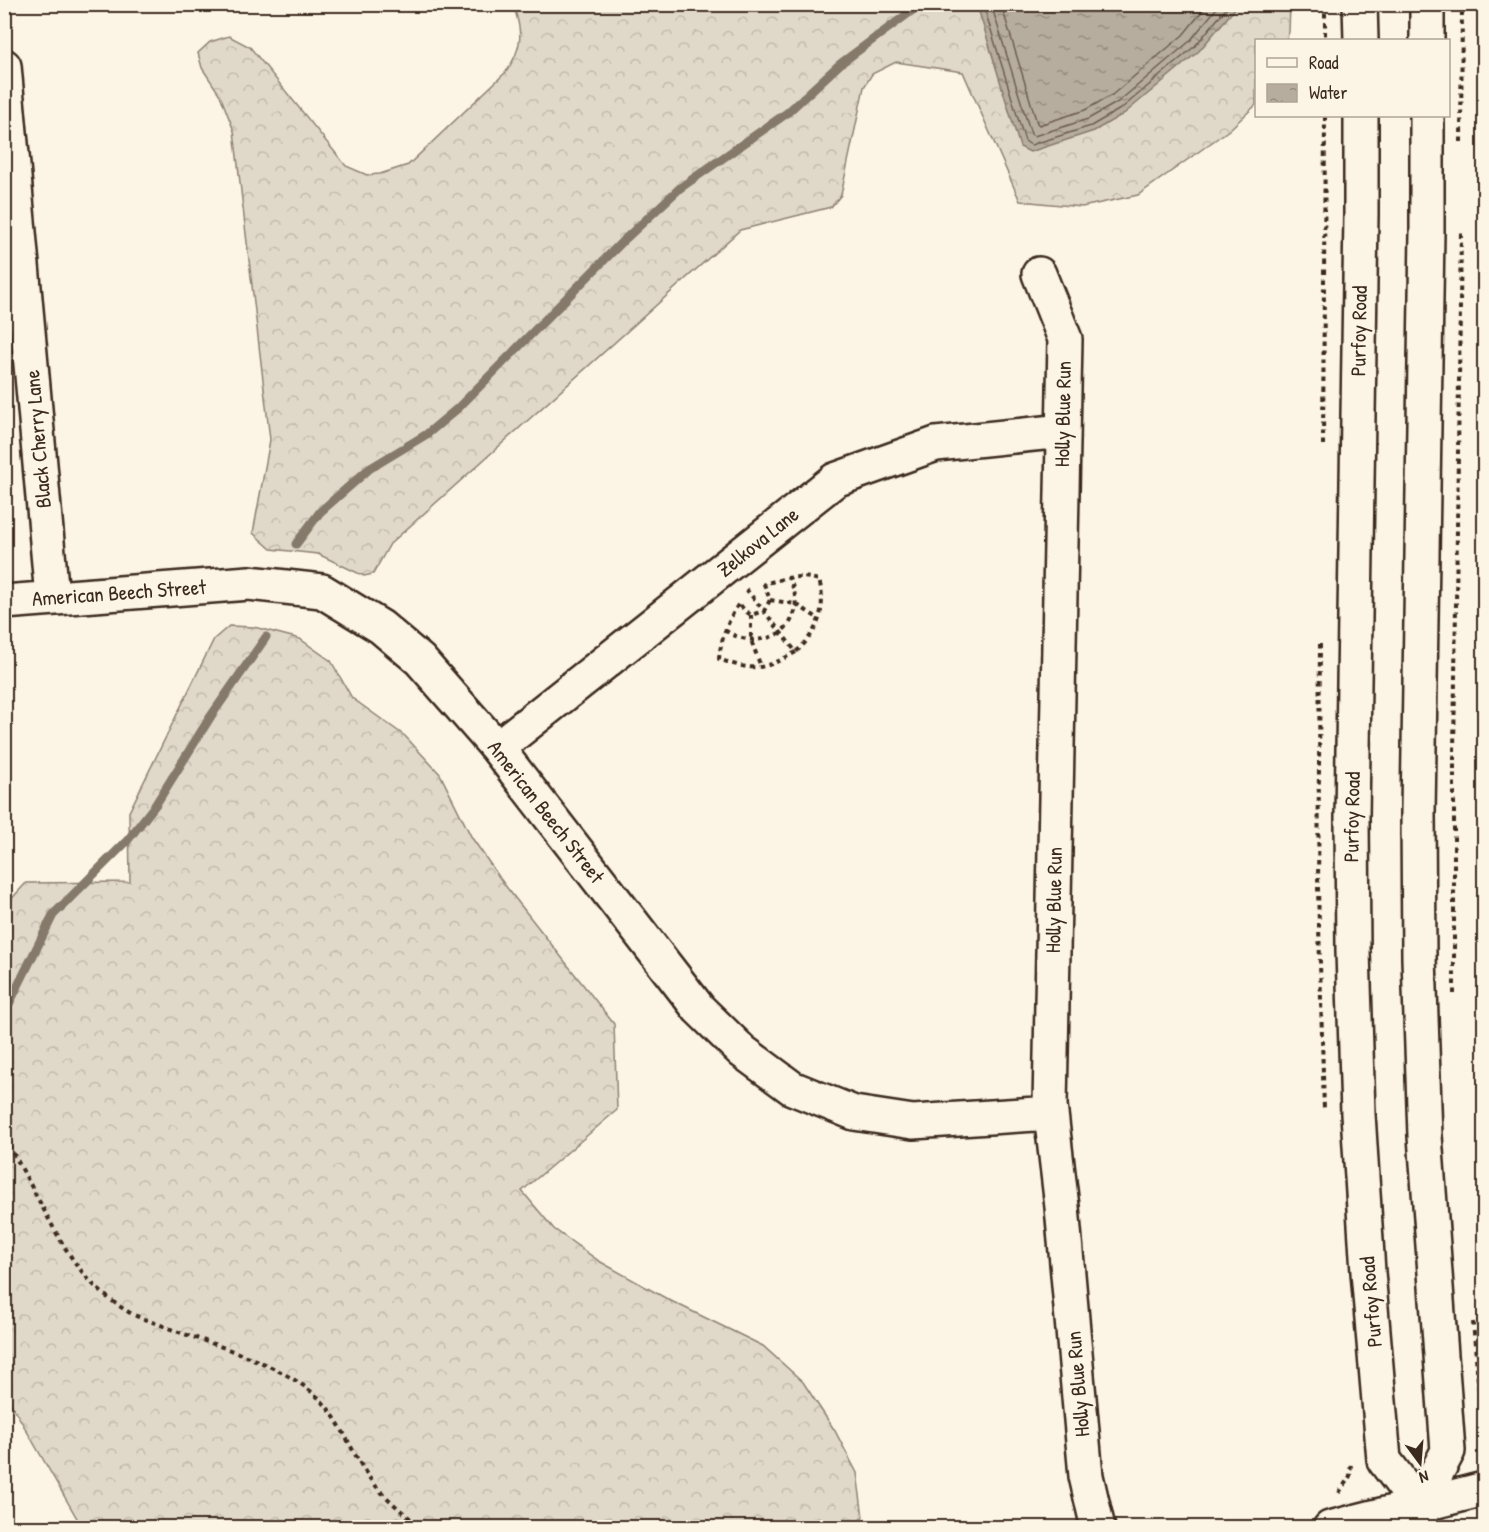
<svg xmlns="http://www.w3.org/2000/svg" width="1489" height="1532" font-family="'Patrick Hand',sans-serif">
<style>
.forest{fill:url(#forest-crowns);stroke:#8e8173;stroke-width:1.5}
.water{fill:url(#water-ripples);stroke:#85796b;stroke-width:1.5}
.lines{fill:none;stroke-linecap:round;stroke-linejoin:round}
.shore{stroke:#6d5e51;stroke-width:1.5}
.stream{stroke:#85796b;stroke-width:9}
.minor-casing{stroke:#3b2a1e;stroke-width:38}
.tertiary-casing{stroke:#3b2a1e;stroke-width:38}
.path{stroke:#3b2a1e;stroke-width:4;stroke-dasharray:4.5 4.5;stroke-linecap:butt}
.minor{stroke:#fcf5e5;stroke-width:33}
.tertiary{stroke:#fcf5e5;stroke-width:33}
.labels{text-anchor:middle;stroke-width:4.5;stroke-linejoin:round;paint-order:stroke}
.street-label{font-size:21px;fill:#3b2a1e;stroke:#fcf5e5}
</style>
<defs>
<pattern id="forest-crowns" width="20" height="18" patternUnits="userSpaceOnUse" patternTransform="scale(1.5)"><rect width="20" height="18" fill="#e0d8c8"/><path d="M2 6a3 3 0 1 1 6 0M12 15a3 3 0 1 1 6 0" fill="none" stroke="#c1baab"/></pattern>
<pattern id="water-ripples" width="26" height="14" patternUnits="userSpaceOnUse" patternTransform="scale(1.5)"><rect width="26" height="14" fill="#b7ad9e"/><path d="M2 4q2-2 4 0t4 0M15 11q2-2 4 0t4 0" fill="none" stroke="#968d80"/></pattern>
</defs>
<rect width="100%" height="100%" fill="#fcf5e5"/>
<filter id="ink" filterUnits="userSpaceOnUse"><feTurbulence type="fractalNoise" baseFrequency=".0167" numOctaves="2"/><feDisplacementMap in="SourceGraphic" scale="12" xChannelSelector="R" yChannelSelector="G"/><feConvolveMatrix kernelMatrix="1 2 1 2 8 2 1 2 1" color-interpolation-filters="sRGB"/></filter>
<g filter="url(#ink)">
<!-- forest -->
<path class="forest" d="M 513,5 L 1290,5 L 1289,32 L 1286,40 L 1256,40 L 1256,105 L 1229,130 L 1138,195 L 1082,207 L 1020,201 L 963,72 L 896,62 L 872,74 L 864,87 L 841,195 L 831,207 L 740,230 L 390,544 L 373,574 L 364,576 L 318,554 L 271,549 L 253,533 L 270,440 L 234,131 L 220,95 L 202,68 L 198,53 L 210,42 L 229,36 L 250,47 L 346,166 L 367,175 L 380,174 L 408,165 L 506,72 C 523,47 523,32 513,5 Z
M 229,626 L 254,627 L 300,639 L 331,661 L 352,698 L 405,736 L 440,774 L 472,838 L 504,884 L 614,1024 L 617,1110 L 522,1191 L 554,1229 L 599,1261 L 669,1300 L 763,1346 L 803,1382 L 835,1431 L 857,1473 L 863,1517 L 853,1527 L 82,1527 L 5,1393 L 5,906 L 26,883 L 130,882 L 129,812 L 214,639 Z"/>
<!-- water -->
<path class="water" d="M 977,5 L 977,4 L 1238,5 L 1199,51 L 1125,113 L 1094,131 L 1030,152 L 1020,147 Z"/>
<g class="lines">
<!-- shore -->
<path class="shore" d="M 983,4 L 1025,141 L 1031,145 L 1091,126 L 1122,108 L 1195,46 L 1230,4
M 991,4 L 1031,134 L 1034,136 L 1088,119 L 1118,102 L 1190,41 L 1220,4
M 1001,4 L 1037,123 L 1039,125 L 1085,110 L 1112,95 L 1183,35 L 1208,4"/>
<!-- stream -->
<path class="stream" d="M 296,544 L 320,512 L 369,469 L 427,434 L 458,408 L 623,241 L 680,188 L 787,113 L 840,64 L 921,4
M 4,1014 L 53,915 L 127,841 L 156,804 L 211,716 L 266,637"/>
<defs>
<path id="minor" d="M 4,66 L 52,597
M 1039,274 L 1065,339 L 1050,1105 L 1062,1207 L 1086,1476 L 1098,1528
M 4,602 L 249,583 L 322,591 L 381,627 L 420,660 L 497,748 L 699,1009 L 742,1051 L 792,1088 L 854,1113 L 913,1122 L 1051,1113
M 497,748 L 835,480 L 936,444 L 1063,431
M 1330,1528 L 1484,1489"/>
<path id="tertiary" d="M 1360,4 L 1361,40
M 1427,4 L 1427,40
M 1361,116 L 1361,214 L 1352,818 L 1353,951 L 1358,1114 L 1368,1272 L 1384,1460 L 1419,1506 L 1422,1528
M 1419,1506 L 1448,1451 L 1425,1136 L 1419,958 L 1418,813 L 1427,232 L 1427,116"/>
</defs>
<!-- minor casing -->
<use href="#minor" class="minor-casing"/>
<!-- tertiary casing -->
<use href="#tertiary" class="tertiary-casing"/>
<!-- path -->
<path class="path" d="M 1325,4 L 1325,40
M 1461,142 L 1462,4
M 1323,445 L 1325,116
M 746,589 C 763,610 780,631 796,652 C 818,632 827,609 819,580 C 797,574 785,578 764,584 L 770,600 L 764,611 L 751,615 L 744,610 L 739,603 C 728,621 721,638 719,659 C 754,672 763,670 796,652
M 770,600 L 796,604 L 819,619
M 751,615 L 751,640 L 761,667
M 725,630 C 746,646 784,643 794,614 C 798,602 794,589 789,577
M 1320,644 L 1318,888 L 1324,1111
M 1454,994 L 1454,753 L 1461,230
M 4,1137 C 18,1161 31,1186 44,1210 C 67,1254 88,1290 134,1315 C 145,1320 157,1323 168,1328 C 216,1346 274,1361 313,1393 C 341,1416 350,1452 371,1480 C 385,1498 404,1513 421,1528
M 1473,1322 L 1482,1427 L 1484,1436
M 1339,1493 L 1350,1476 L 1351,1462"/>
<!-- minor -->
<use href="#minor" class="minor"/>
<!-- tertiary -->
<use href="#tertiary" class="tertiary"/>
</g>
</g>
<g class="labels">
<!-- street labels -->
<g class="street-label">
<text transform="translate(1359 331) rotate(-89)" y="7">Purfoy Road</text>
<text transform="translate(1063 414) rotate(-89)" y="7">Holly Blue Run</text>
<text transform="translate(38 439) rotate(-95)" y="7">Black Cherry Lane</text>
<text transform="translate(758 542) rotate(-39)" y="7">Zelkova Lane</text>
<text transform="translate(119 593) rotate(-4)" y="7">American Beech Street</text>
<text transform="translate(546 812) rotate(52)" y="7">American Beech Street</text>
<text transform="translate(1352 817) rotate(-89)" y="7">Purfoy Road</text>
<text transform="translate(1054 900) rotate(-89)" y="7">Holly Blue Run</text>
<text transform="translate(1371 1302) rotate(-95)" y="7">Purfoy Road</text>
<text transform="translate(1078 1384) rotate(-95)" y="7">Holly Blue Run</text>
</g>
</g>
<!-- margin -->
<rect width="1489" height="1532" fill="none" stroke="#fcf5e5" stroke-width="24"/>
<rect x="12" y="12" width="1465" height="1508" fill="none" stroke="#3b2a1e" stroke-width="2" filter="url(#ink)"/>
<!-- legend -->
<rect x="1255" y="39" width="195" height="78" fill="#fcf5e5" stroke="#afa495" stroke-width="1.5"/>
<rect x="1267" y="58" width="30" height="9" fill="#fcf5e5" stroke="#afa495" stroke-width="1.5"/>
<text x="1309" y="69" font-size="18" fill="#3b2a1e">Road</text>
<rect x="1267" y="84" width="30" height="18" fill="url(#water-ripples)" stroke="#afa495" stroke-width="1.5"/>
<text x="1309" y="99" font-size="18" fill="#3b2a1e">Water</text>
<!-- north arrow -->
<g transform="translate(1420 1463) rotate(164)" stroke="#fcf5e5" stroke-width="4.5" paint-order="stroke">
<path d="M0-4.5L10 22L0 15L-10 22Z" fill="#3b2a1e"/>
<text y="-9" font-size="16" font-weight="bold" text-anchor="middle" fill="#3b2a1e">N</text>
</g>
</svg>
